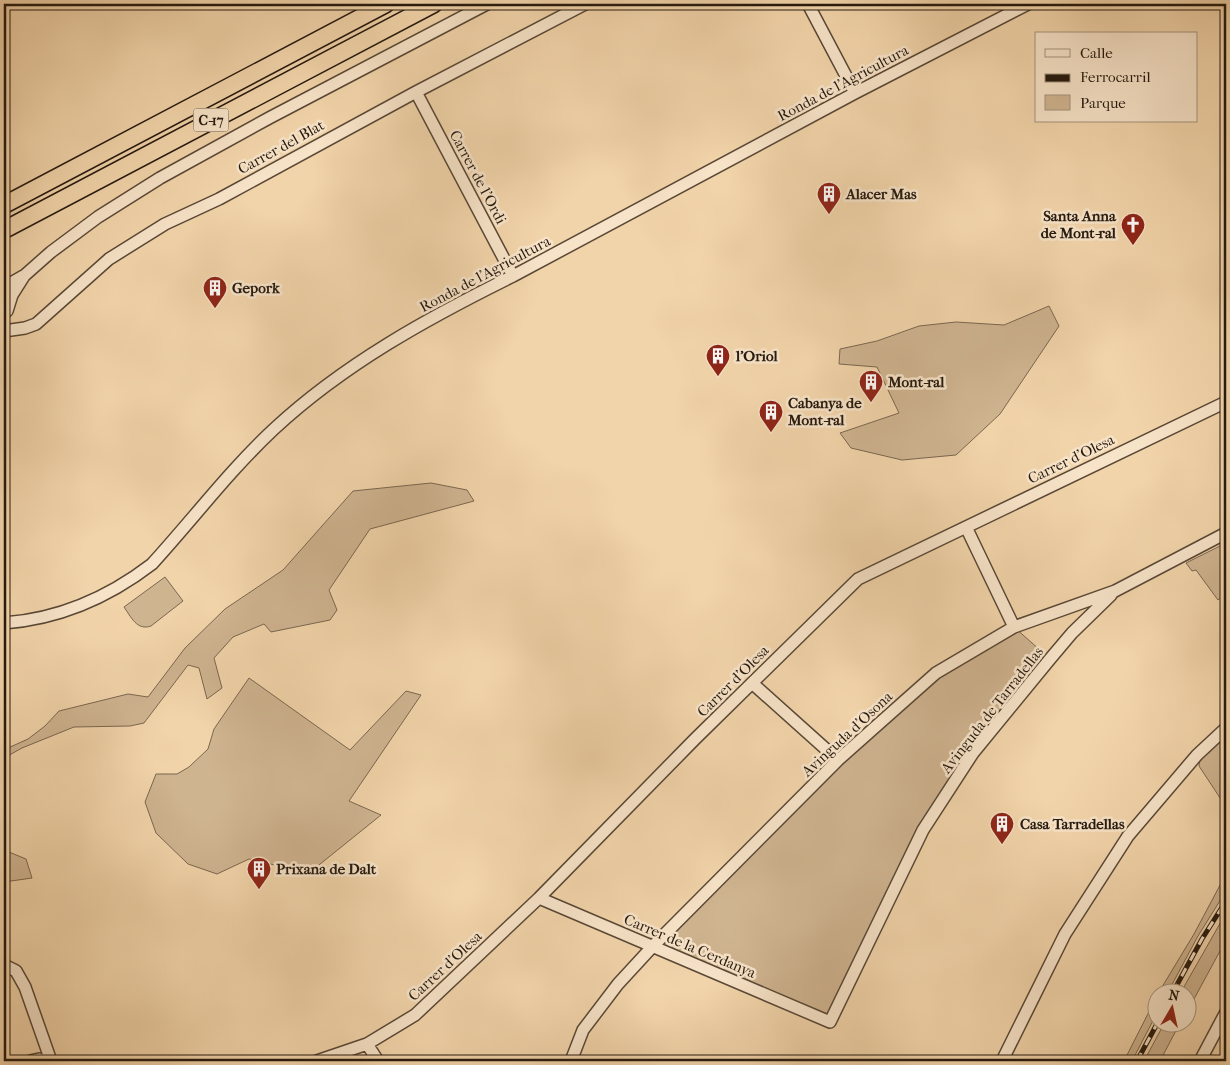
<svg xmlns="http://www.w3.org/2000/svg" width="1230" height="1065" font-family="'IM FELL French Canon',serif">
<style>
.green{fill:#cfb490;stroke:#7a6750}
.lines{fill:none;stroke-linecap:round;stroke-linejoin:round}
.minor-casing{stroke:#594836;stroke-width:14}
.highway-casing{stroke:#261a0f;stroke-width:19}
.minor{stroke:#f7e3c8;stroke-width:11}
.highway{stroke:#f2d4aa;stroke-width:16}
.rail-casing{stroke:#261a0f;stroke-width:5}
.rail{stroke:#f7e3c8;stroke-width:3;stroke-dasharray:9;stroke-linecap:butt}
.labels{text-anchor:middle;stroke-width:5;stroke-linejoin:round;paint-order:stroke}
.shield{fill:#f7e3c8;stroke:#655646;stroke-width:1}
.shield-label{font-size:14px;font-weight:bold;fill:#261a0f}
.street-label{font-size:15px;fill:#261a0f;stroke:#f7e3c8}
.poi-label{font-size:15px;font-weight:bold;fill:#261a0f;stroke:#f7e3c8;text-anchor:start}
</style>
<rect width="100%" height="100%" fill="#f2d4aa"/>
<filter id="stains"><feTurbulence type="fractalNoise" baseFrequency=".004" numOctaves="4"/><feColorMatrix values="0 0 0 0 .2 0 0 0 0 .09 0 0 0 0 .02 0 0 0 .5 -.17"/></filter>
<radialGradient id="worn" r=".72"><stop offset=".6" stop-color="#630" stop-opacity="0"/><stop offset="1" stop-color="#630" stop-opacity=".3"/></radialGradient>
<!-- green -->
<path class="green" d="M 1049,306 L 1059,326 L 1000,414 L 956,455 L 902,460 L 851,448 L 840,433 L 899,413 L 877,367 L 839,364 L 840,349 L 877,341 L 919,326 L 956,322 L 1004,325 Z
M 431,483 L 467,490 L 474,501 L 370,529 L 329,590 L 337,610 L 330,620 L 271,632 L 264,624 L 233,637 L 214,658 L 222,688 L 207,699 L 199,668 L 188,665 L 144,723 L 130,726 L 74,727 L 22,748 L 4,758 L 8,748 L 28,739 L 45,726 L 59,711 L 128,694 L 148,697 L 185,648 L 225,609 L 283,570 L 353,491 Z
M 1226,543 L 1226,594 L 1218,600 L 1196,570 L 1192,571 L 1186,563 Z
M 165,577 L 183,601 L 151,626 C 137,631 131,617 124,607 Z
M 1014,627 L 1050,659 L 923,830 L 830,1022 L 652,948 L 838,760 L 936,673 Z
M 249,678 L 350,750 L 406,691 L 421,695 L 349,801 L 381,815 L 309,873 L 249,859 L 217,874 L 188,864 L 156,833 L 145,802 L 156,774 L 177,774 L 189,767 L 208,749 L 214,729 Z
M 1226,736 L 1226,807 L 1199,766 L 1200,758 Z
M 4,850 L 26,859 L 32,878 L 4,882 Z
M 1226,874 L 1226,891 L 1198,936 L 1168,992 L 1159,992 L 1194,934 Z
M 1226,913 L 1226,940 L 1188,1010 L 1188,992 L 1181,992 Z
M 1157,996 L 1157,1013 L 1132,1061 L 1124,1061 Z
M 1165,1022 L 1180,1023 L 1160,1061 L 1144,1061 Z"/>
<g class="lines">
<defs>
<path id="minor" d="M 808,4 L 855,93
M 416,92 L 513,276
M 4,287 L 25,275 L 51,252 L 98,217 L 160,178 L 271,117 L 487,4
M 7,311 L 12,295 L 24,276
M 4,331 L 25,328 L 36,324 L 109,259 L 165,224 L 219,199 L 416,92 L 585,4
M 966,527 L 1014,627
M 4,623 C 59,619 109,597 152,564 C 193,519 230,470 274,429 C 344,364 428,318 513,276 L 855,93 L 1028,4
M 752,683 L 838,760
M 539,898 L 830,1022 L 923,830 L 973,753 L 1050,659 L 1072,633 L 1111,595
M 4,965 L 16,971 L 25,987 L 51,1061
M 367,1044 L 378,1061
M 30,1061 L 39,1059 L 45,1061
M 317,1061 L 367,1044 L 415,1015 L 539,898 L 695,739 L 858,579 L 1226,402
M 571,1061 L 583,1030 L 618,984 L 653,946 L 838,760 L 936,673 L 1014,627 L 1115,591 L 1226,533
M 1002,1061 L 1065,934 L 1128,836 L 1197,755 L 1226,728
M 1200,1061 L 1226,1012"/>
<path id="highway" d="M 4,205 L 386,4
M 4,230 L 434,4"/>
</defs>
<!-- minor casing -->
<use href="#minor" class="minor-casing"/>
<!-- highway casing -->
<use href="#highway" class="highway-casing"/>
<!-- minor -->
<use href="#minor" class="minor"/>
<!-- highway -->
<use href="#highway" class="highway"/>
<defs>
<path id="rail" d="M 1173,992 L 1202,939 L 1226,901
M 1137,1061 L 1158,1022"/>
</defs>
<!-- rail casing -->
<use href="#rail" class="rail-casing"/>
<!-- rail -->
<use href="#rail" class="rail"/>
</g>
<!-- icons -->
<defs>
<symbol id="building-pin" viewBox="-11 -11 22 30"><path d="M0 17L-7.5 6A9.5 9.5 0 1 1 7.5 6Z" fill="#8f2418" stroke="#f7e3c8"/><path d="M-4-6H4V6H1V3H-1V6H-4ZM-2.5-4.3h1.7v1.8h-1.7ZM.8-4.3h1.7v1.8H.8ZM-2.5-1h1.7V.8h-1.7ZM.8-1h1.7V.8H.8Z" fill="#fff"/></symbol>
<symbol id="church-pin" viewBox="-11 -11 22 30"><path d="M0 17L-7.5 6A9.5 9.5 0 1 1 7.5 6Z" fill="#8f2418" stroke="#f7e3c8"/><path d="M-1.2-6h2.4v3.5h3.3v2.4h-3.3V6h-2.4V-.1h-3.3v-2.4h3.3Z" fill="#fff"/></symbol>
</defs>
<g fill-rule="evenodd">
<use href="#building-pin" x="815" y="180" width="28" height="38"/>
<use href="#church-pin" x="1119" y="211" width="28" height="38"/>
<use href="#building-pin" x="201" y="274" width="28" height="38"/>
<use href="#building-pin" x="704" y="342" width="28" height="38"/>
<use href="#building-pin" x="857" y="368" width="28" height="38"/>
<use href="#building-pin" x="757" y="398" width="28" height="38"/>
<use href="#building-pin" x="988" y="810" width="28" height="38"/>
<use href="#building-pin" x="245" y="855" width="28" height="38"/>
</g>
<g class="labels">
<!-- shield labels -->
<rect class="shield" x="193.5" y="108.5" width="35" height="23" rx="4"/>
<g class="shield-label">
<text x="211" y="125">C-17</text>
</g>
<!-- street labels -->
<g class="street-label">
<text transform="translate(843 83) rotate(-28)" y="5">Ronda de l'Agricultura</text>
<text transform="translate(281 147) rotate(-29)" y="5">Carrer del Blat</text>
<text transform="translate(478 177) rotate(62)" y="5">Carrer de l'Ordi</text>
<text transform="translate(485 274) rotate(-28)" y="5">Ronda de l'Agricultura</text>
<text transform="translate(1071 459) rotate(-26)" y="5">Carrer d'Olesa</text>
<text transform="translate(733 681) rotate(-45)" y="5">Carrer d'Olesa</text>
<text transform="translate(992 710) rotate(-52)" y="5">Avinguda de Tarradellas</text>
<text transform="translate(847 734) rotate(-43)" y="5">Avinguda d'Osona</text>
<text transform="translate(690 946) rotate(23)" y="5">Carrer de la Cerdanya</text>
<text transform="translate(445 966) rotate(-43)" y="5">Carrer d'Olesa</text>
</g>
<!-- poi labels -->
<g class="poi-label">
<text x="846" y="199">Alacer Mas</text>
<text x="1116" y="221" text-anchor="end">Santa Anna<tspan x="1116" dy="17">de Mont-ral</tspan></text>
<text x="232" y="293">Gepork</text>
<text x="736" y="361">l'Oriol</text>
<text x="888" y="387">Mont-ral</text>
<text x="788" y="408">Cabanya de<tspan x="788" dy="17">Mont-ral</tspan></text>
<text x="1020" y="829">Casa Tarradellas</text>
<text x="276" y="874">Prixana de Dalt</text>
</g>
</g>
<!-- margin -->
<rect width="1230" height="1065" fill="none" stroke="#f2d4aa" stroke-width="20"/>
<rect x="5" y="5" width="1220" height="1055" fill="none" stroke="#261a0f" stroke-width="2.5"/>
<rect x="10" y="10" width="1210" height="1045" fill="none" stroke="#261a0f"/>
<!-- legend -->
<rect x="1035" y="32" width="162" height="90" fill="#f7e3c8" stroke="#a3937e"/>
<rect x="1045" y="49" width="25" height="8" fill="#f7e3c8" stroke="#a3937e"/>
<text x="1080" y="58" font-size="15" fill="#261a0f">Calle</text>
<rect x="1045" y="74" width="25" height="8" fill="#261a0f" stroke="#a3937e"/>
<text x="1080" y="82" font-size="15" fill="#261a0f">Ferrocarril</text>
<rect x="1045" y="95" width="25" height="15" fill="#cfb490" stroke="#a3937e"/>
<text x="1080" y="108" font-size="15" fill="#261a0f">Parque</text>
<!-- north arrow -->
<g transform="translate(1172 1008) rotate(9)"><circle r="24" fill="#f7e3c8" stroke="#a3937e"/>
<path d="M0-4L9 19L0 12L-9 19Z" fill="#8f2418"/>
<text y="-8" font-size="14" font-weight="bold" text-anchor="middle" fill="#261a0f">N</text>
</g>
<rect width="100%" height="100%" filter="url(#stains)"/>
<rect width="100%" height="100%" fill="url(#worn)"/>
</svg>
